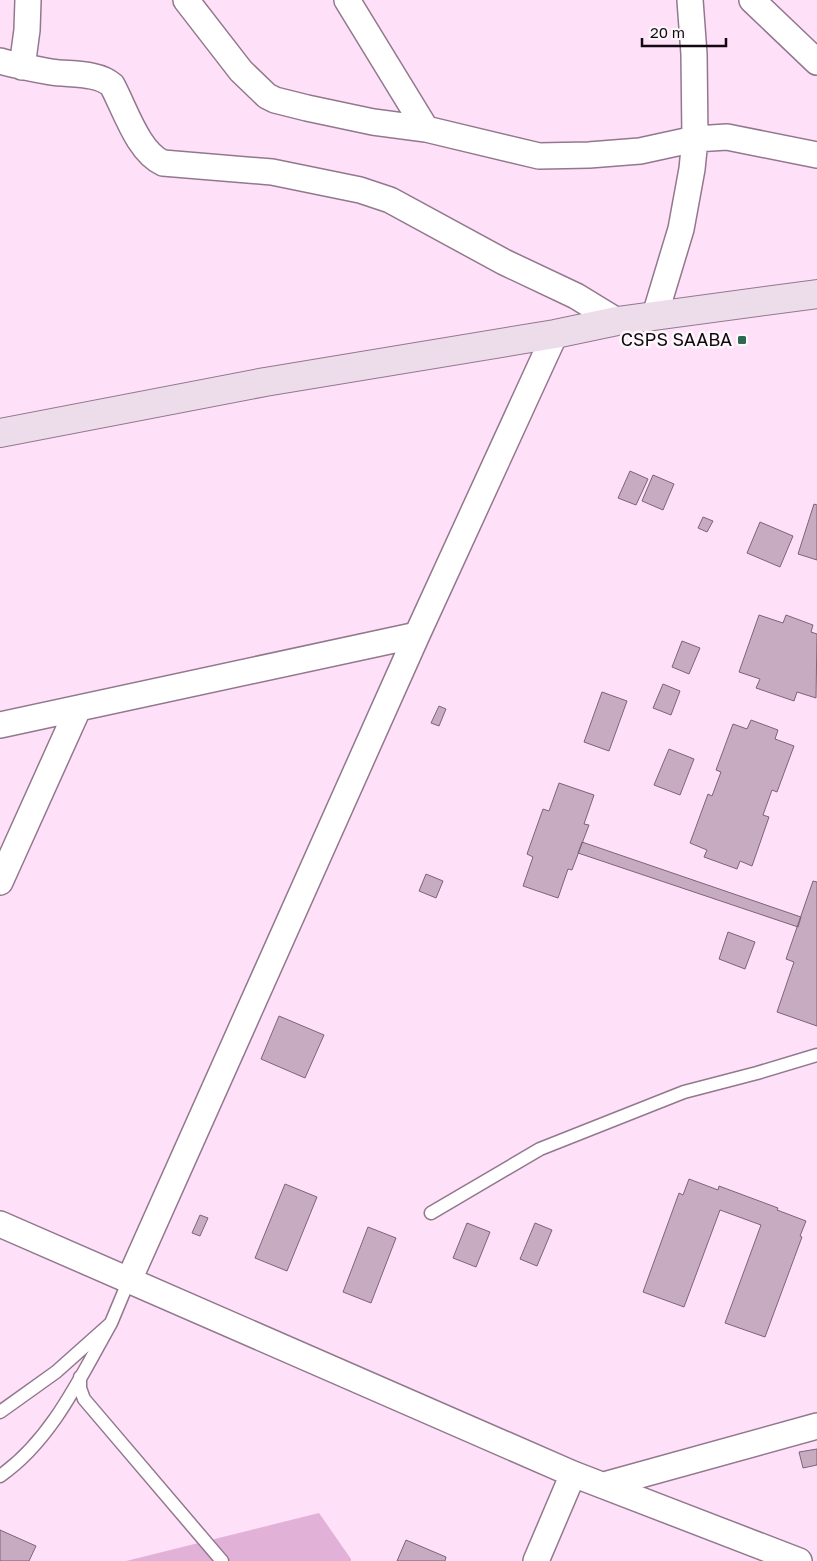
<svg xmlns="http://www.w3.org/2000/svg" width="817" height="1561" font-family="'Golos Text',sans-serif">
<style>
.green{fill:#e1b1d8}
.building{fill:#c6abc1;stroke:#7d6478}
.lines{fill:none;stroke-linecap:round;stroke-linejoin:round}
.lane-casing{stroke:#92788d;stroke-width:15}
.street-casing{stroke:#92788d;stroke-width:28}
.secondary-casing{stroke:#92788d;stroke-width:30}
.lane{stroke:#fff;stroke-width:12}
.street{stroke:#fff;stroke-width:25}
.secondary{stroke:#eddcea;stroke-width:28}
.poi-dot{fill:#2d6851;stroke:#fcf7fb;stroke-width:2}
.labels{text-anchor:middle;stroke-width:5;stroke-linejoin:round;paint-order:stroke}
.poi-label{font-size:18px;fill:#130a11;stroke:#fcf7fb;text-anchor:end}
</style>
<rect width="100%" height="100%" fill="#fee1f8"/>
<!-- green -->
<path class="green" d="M 319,1513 L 351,1559 L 351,1561 L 126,1561 Z"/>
<!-- building -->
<path class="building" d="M 630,471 L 648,479 L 636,505 L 618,498 Z
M 653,475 L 674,484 L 663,510 L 642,501 Z
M 814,504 L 817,505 L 817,560 L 798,554 Z
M 703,517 L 713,521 L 707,532 L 698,528 Z
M 760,522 L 793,536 L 780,567 L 747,553 Z
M 759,615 L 783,623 L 786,615 L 813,625 L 811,632 L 817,634 L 816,698 L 797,692 L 794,701 L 756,688 L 760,679 L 739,672 Z
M 682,641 L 700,648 L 689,674 L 672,667 Z
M 663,684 L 680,691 L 671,715 L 653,708 Z
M 602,692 L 627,701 L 609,751 L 584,742 Z
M 439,706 L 446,709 L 439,726 L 431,723 Z
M 751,720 L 778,730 L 775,739 L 794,746 L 777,792 L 772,790 L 763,815 L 769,817 L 752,866 L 740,861 L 737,869 L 704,857 L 707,850 L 690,843 L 708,794 L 712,796 L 721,772 L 716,770 L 733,724 L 747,729 Z
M 669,749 L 694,759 L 680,795 L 654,785 Z
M 559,783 L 594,795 L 584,824 L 589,825 L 572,870 L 568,869 L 558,898 L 523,886 L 533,857 L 527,854 L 543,809 L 549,811 Z
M 582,842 L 801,917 L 798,927 L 578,853 Z
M 426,874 L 443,881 L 436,898 L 419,891 Z
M 813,881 L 817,882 L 817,1026 L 777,1012 L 794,962 L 786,959 Z
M 728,932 L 755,942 L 745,969 L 719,959 Z
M 279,1016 L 324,1035 L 305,1078 L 261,1059 Z
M 689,1179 L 718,1190 L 719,1186 L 778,1208 L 777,1210 L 806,1221 L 800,1236 L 802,1237 L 765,1337 L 725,1323 L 761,1225 L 720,1210 L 684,1307 L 643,1292 L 679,1193 L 683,1195 Z
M 285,1184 L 317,1197 L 287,1271 L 255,1258 Z
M 200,1215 L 208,1218 L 200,1236 L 192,1233 Z
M 467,1223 L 490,1232 L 476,1267 L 453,1258 Z
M 535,1223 L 552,1230 L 537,1266 L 520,1259 Z
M 368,1227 L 396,1238 L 371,1303 L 343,1292 Z
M 817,1449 L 817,1465 L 803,1468 L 799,1452 Z
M 0,1530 L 36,1546 L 29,1561 L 0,1561 Z
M 406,1540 L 446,1557 L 445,1561 L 397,1561 Z"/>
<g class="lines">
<defs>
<path id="lane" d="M 431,1213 L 540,1149 L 684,1092 L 757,1073 L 817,1055
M 80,1377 L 80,1388 L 84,1399 L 222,1561
M 0,1412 L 56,1372 L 111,1323 L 129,1280
M 0,1476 C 52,1440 81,1376 111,1323"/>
<path id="street" d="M 186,0 L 241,71 L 267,96 L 275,100 L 307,108 L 373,122 L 426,129
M 347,0 L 426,129 L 539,156 L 589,155 L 640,151 L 695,139 L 727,137 L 817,155
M 752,0 L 817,62
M 0,61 C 17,66 34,69 51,72 C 70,75 97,72 112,85 C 125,109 138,152 163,163 L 272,172 L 360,190 L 390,200 L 504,262 L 576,296 L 617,321
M 22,67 L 27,30 L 28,0
M 655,315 L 681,229 L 692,169 L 695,139 L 694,54 L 690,0
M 0,725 L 417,635
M 0,882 L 78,709
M 0,1224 L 573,1474 L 799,1561
M 129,1280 L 417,635 L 555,334
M 604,1485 L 817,1426
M 536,1561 L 573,1474"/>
<path id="secondary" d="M 0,433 L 265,382 L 555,334 L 617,321 L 817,294"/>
</defs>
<!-- lane casing -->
<use href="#lane" class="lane-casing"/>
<!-- street casing -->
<use href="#street" class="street-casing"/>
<!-- secondary casing -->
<use href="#secondary" class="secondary-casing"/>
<!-- lane -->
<use href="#lane" class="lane"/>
<!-- street -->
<use href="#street" class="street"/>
<!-- secondary -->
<use href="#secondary" class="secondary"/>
</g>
<!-- markers -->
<rect class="poi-dot" x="737" y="335" width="10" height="10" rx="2.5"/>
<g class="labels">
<!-- poi labels -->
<g class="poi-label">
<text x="732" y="346">CSPS SAABA</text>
</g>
</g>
<!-- scale -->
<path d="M642 38v8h84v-8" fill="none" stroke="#130a11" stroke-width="2.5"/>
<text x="650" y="38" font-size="15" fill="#130a11" stroke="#fcf7fb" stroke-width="4" paint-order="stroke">20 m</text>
</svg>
